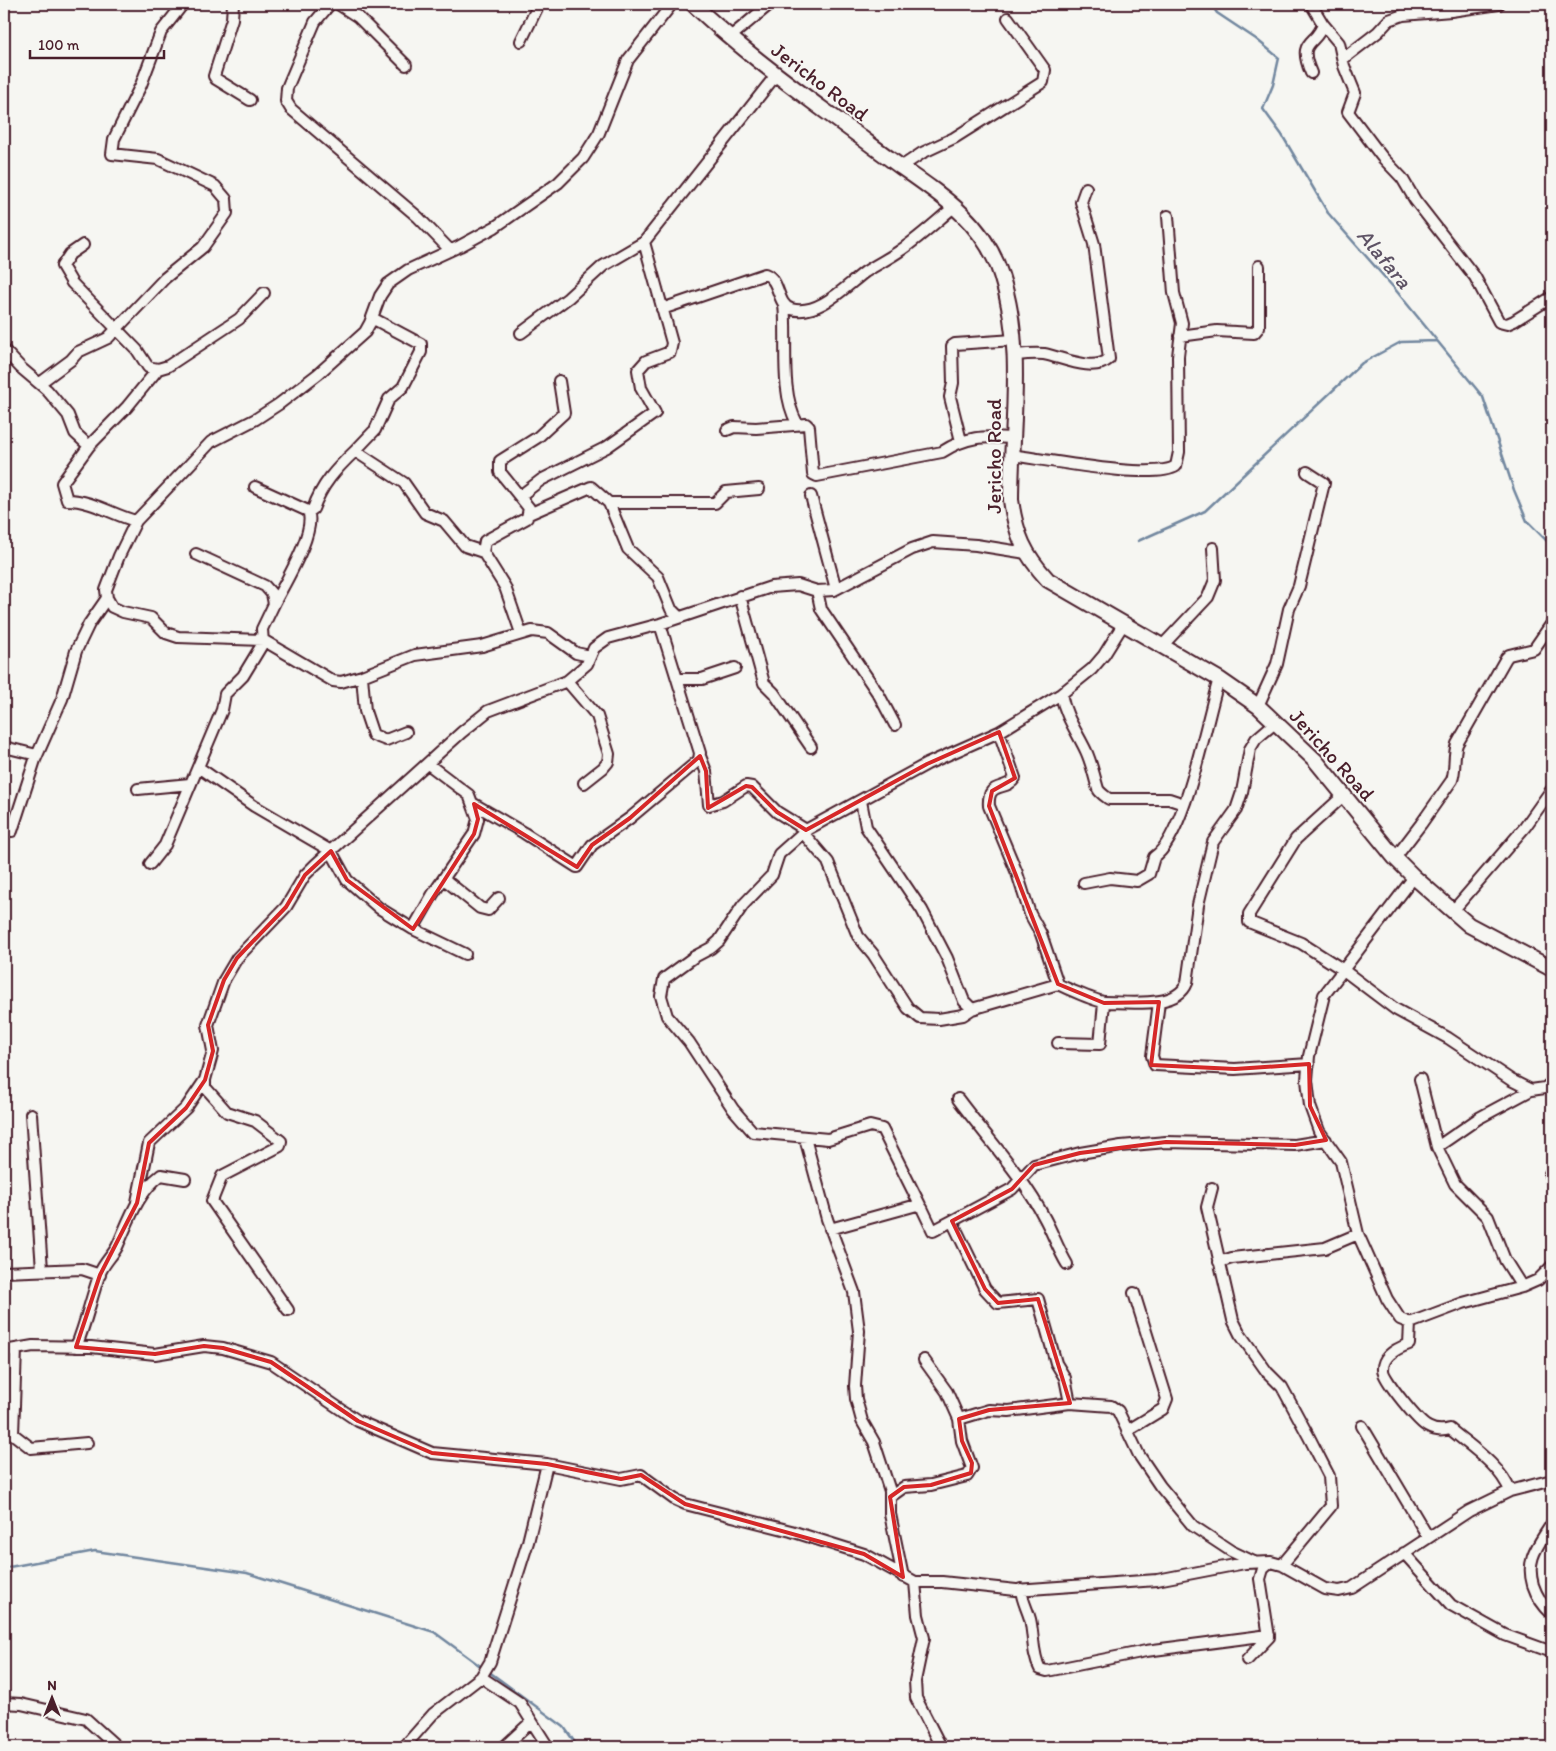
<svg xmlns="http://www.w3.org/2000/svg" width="1556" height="1751" font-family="Itim,sans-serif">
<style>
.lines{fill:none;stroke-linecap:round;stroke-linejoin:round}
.stream{stroke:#72879f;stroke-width:2.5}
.street-casing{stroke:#4a1f2b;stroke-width:14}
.secondary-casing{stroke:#4a1f2b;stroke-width:18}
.street{stroke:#f6f6f2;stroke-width:10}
.secondary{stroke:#f6f6f2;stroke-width:14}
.marked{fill:none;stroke:#d62828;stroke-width:4;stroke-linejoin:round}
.labels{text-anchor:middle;stroke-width:4;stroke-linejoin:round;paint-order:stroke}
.street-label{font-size:21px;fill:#4a1f2b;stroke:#f6f6f2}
.water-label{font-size:22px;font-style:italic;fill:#5e5365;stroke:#f6f6f2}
</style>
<rect width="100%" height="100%" fill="#f6f6f2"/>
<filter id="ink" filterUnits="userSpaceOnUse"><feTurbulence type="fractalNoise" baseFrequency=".02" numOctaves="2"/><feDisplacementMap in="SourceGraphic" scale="10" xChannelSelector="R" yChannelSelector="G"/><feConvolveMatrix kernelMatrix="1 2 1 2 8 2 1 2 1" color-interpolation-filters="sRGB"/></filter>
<g filter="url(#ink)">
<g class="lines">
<!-- stream -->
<path class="stream" d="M 1211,4 L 1217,13 L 1256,39 L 1279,58 L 1273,85 L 1263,109 L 1282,135 L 1328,213 L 1394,288 L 1483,397 L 1514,490 L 1527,521 L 1552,546
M 1138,541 L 1205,511 L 1362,363 L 1401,342 L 1437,341
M 4,1568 L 95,1551 L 247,1573 L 434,1632 L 483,1668
M 488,1671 L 564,1727 L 578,1747"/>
<defs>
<path id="street" d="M 233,4 L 232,19 L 214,76 L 216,79 L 250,100
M 330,4 L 315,22 L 287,88 L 286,101 L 291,109 L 418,217 L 450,250
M 338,4 L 358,17 L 406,65
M 1311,4 L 1323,24 C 1317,46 1296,38 1311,73
M 1323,24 L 1339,43 L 1344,66 L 1355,93 L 1348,112 L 1382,157 L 1402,178 L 1415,200 L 1475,277 L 1499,322 L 1507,324 L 1514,321 L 1552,297
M 729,38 L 770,4
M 521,41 L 539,4
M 1343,59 L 1378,32 L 1389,20 L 1403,15 L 1451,11 L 1499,4
M 901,167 L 922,153 L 954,138 L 1043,82 L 1045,70 L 1008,18
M 83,245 L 70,254 L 62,266 L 72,283 L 137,350 L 148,367 L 158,369 L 168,366 L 239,319 L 264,293
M 784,304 C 788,340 779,391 797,423
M 662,309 L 765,274 C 781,280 776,304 791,309 C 818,317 846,286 865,272 C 877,264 890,258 901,250 C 920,237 937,221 955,206
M 521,333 L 568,298 L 603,266 L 644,242 L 776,75
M 1180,336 L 1217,331 L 1254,333 L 1259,327 L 1259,266
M 4,350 L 21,368 L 47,390 L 68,415 L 75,433 L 89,446 L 62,483 L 67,500 C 92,500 113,515 136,521
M 1015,355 C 1025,354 1034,353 1044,354 C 1061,357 1093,373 1109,359 L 1094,244 L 1081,202 L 1086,188
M 40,383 L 71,360 L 78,352 L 108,338 L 165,278 L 203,247 L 227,213 L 226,199 L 215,186 L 158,159 L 112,154 L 114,139 L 141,85 L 161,32 L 183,4
M 727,430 L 734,427 L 756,428 L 806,424 L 809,427 L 813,474 L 817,476 L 942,452 C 967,436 983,436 1012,438
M 961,441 L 950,397 L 953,383 L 952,346 L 955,344 L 1014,340
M 89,446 L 127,407 L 158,369
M 355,451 L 375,430 L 389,399 L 403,387 L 421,352 L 421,344 L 372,318
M 1011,455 C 1043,459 1154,481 1176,466 L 1179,452 L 1178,356 L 1182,323 L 1174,293 L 1168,216
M 255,487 L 308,511 C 317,531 284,584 274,604
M 520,496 L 541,480 L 607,447 L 655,413 L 641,388 L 638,370 L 646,361 L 670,352 L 672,343 L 644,242
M 811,496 L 836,589
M 609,503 L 715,503 L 726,492 L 759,489
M 308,511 L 313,509 C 322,484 336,469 355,451 L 404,483 L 425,513 L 444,521 L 465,546 L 483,552
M 529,514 L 591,487 L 609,503 L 628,549 L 658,577 L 671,609 L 679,617
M 821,591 L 818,595 L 821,609 L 879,695 L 895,725
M 740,596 L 764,683 L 774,693 L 811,747
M 521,633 L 505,587 L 483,552 L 485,541 L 527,518 L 529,508 L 500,472 L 500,461 L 538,437 L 564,413 L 559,381
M 1161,647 L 1208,597 L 1215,580 L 1213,548
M 590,656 L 576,653 L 548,633 L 532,631 L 482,646 L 415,655 L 362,676 L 341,682 L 333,681 L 263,640 L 178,637 L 166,633 L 151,618 L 123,612 L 112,607 L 107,598 L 106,590 L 119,556 L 136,521 L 211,442 L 256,419 L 279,404 L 318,374 L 365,332 L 370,323 L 380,296 L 388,284 L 408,270 L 460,246 L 495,227 L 558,183 L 583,158 L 599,133 L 628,60 L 672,4
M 362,676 L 365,711 L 373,735 L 386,740 L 406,732
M 678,679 L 702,679 L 735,668
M 567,681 L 597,716 L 609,754 L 608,762 L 603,768 L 584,783
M 1061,694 C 1065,716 1077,732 1086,751 C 1092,764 1094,776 1098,789 C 1100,793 1105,796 1109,799 L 1169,799 L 1184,804
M 1258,706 L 1277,664 L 1289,609 L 1299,586 L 1324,483 L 1307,472
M 4,747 L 37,755
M 700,756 L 706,771 L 709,805 L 723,801 L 746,786 L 752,787 L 777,812 L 806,830
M 198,767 L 254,806 L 331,851 L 347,880 L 379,908 L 413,929 L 465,954
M 138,789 L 190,784
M 1343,796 L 1296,839 L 1249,914 L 1249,922 L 1301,943 L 1342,969 L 1395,1009 L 1448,1038 L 1511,1080 L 1531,1090
M 861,801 L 866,827 L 922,910 L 947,958 L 964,1001 L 972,1009
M 474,804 L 524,833 L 577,867 L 592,845 L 630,818 L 699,760 L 700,753 L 660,624
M 12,831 L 35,760 L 62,699 L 76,651 L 89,624 L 107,598
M 804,834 L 828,862 L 858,936 L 873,954 L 908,1008 L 920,1018 L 939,1019 L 963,1015 L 972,1009 L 1058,984 L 1041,934 L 1030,914 L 1017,873 L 989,806 C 987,780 1006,792 1015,778 L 999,732
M 1395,858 L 1421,824 L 1452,780 C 1456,769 1453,756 1457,744 L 1506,658 L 1509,655 L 1534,649 L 1552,623
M 150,864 L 165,845 L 222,710 L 225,694 L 243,676 L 263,643 L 262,629 L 274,604 L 272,594 L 265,586 L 196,554
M 1414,877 L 1324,995 L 1309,1056 L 1307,1080 L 1310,1106 L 1319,1131 L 1341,1162 L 1358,1234 L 1387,1299 L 1400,1319 L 1410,1323 L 1463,1303 L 1522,1287 L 1538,1280 L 1552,1266
M 444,879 L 480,908 L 488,910 L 499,898
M 1084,883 L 1110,878 L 1137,881 L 1149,874 L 1154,857 C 1185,838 1207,717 1219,679
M 1452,912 L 1525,827 L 1552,789
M 413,929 L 433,894 L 474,834 L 478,819 L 469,795 L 428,764
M 1058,984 C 1065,988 1098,1002 1105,1002 C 1128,1002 1177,1009 1187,983 L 1198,905 L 1213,842 L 1236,810 L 1242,792 L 1250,749 L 1256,739 L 1276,722
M 1159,1002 L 1152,1056 L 1155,1065 L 1235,1069 L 1309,1064
M 1058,1043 L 1100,1044 L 1104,1003
M 1420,1079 L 1437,1147 L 1479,1118 L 1531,1090 L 1545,1088 L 1552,1082
M 958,1099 C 987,1138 1023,1176 1045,1219 C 1053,1234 1058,1249 1067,1264
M 31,1114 L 42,1269
M 805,1138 L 827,1219 L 854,1292 L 859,1331 L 855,1386 L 856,1399 L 862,1421 L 874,1442 L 890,1491 L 890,1514 L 903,1577
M 1437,1147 L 1455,1184 L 1488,1217 L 1505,1260 L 1522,1287
M 1552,1171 L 1550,1174 L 1552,1183
M 1212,1188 L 1207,1207 L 1233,1320 L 1240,1334 L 1267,1372 L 1282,1387 L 1309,1437 L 1329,1476 L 1331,1506 L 1282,1565
M 137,1202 L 149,1143 L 186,1108 L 205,1080
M 920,1205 L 882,1129 L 870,1126 L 828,1139 L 753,1132 L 733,1109 L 689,1042 L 667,1016 L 661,996 L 664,979 L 694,957 L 711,948 L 719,941 L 743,905 L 772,875 L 779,854 L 806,830 L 927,764 L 999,732 L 1061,694 L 1092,669 L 1104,655 L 1124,623
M 952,1221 L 1012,1189 L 1034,1165 L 1080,1153 L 1121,1146 L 1166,1142 L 1295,1145 L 1326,1140
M 830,1229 L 917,1205 L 922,1208 L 933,1231 L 952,1221 L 985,1289 L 998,1303 L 1038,1299 L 1056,1363 L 1065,1378 L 1070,1403
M 1219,1262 L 1232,1258 L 1325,1248 L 1358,1234
M 4,1272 L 82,1269 L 100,1275
M 288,1310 L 212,1201 L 222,1176 L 280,1146 L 281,1141 L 255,1121 L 227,1112 L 205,1087 L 205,1080 L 213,1051 L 208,1025 L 224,980 L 237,958 L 286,907 L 305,875 L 315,865 L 462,732 L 488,711 L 567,681 L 587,664 L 594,648 L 608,638 L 660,624 L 771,587 L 798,585 L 817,591 L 834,590 L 912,549 L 933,542 L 976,545 L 1026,553
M 1410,1323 L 1409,1344 C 1398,1348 1382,1356 1383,1370 C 1383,1379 1419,1423 1428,1427 C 1435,1431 1443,1431 1450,1429 C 1470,1446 1501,1466 1510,1491
M 76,1347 C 86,1323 91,1298 100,1273 C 104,1263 112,1256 117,1247 C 129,1221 137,1193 161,1175 L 185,1179
M 16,1349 L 13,1434 L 31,1448 L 87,1443
M 4,1351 L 33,1346 L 91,1347 L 155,1354 L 204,1346 L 223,1348 L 271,1362 L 358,1421 L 432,1453 L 547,1464 L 621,1479 L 641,1475 L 674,1499 L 685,1504 L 791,1531 L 864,1554 L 915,1582 L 942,1582 L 1016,1590 L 1157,1580 L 1245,1563 L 1271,1562 L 1282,1565 L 1325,1589 L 1339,1591 L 1352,1588 L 1469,1511 L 1510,1491 L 1552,1480
M 959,1419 L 989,1410 L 1009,1411 L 1070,1403 L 1111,1406 L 1118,1411 L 1139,1455 L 1160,1486 L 1193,1526 L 1231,1551 L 1254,1562
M 1362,1426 L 1428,1537
M 1127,1431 L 1163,1409 L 1167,1399 L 1134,1293
M 890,1497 L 904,1487 L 931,1485 L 967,1476 L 972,1468 L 962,1441 L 959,1419 L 947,1392 L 924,1360
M 1552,1523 C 1539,1545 1525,1558 1533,1585 C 1537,1597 1542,1605 1552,1614
M 1404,1553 L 1451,1605 L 1505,1635 L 1552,1652
M 915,1582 L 918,1615 L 924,1638 L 915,1681 L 916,1698 L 941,1747
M 1021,1589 C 1022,1601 1027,1608 1030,1619 C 1034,1636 1032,1654 1040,1669 L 1047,1671 L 1146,1651 L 1269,1635
M 1247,1660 L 1269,1637 L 1260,1579 L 1263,1569 L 1271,1562
M 481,1677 L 520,1703 L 548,1747
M 4,1703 L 21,1704 L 86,1719 L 117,1747
M 404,1747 L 433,1714 L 481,1677 L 490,1662 L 528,1542 L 547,1464
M 504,1747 L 530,1723"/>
<path id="secondary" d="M 693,4 C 734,43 779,77 825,111 C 850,129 875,148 901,167 C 943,196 985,224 1001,275 C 1025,347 1011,426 1011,500 C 1016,535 1024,554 1048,580 L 1219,679 L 1258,706 L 1315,760 L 1395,858 L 1414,877 L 1469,925 L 1552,969"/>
</defs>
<!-- street casing -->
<use href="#street" class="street-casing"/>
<!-- secondary casing -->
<use href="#secondary" class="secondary-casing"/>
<!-- street -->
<use href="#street" class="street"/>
<!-- secondary -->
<use href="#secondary" class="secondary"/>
</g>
</g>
<!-- marked area -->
<path class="marked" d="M 999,732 L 1015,778 L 992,791 L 989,806 L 1058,984 L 1104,1003 L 1159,1002 L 1151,1065 L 1235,1069 L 1309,1064 L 1310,1106 L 1326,1140 L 1295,1145 L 1166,1142 L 1080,1153 L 1034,1165 L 1012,1189 L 952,1221 L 985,1289 L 998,1303 L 1038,1299 L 1070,1403 L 989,1410 L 959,1419 L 962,1441 L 972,1463 L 971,1473 L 931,1485 L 904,1487 L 890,1497 L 903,1577 L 864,1554 L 685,1504 L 641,1475 L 621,1479 L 547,1464 L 432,1453 L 358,1421 L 271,1362 L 223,1348 L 204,1346 L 155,1354 L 76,1347 L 100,1275 L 137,1203 L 149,1143 L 186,1108 L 205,1080 L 213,1051 L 208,1025 L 224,980 L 237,958 L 286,907 L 305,875 L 331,851 L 347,880 L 413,929 L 474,834 L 478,819 L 474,804 L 577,867 L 592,845 L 630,818 L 700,756 L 706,771 L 708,808 L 746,786 L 752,787 L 777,812 L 806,830 L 927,764 Z"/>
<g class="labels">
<!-- street labels -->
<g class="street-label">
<text transform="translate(820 82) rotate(37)" y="7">Jericho Road</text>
<text transform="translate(994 456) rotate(-90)" y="7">Jericho Road</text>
<text transform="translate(1332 755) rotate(48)" y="7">Jericho Road</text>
</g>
<!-- water labels -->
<g class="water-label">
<text transform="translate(1385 258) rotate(50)" y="8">Alafara</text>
</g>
</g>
<!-- margin -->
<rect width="1556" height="1751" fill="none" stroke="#f6f6f2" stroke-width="20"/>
<rect x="10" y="10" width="1536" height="1731" fill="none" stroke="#4a1f2b" stroke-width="2" filter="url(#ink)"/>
<!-- north arrow -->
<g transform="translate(52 1698)" stroke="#f6f6f2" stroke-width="4" paint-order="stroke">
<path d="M0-4L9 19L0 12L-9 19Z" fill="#4a1f2b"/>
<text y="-8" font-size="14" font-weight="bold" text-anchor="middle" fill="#4a1f2b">N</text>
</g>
<!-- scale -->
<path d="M30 50v8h134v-8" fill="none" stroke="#4a1f2b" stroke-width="2.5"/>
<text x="38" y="50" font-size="15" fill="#4a1f2b" stroke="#f6f6f2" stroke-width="4" paint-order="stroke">100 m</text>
</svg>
